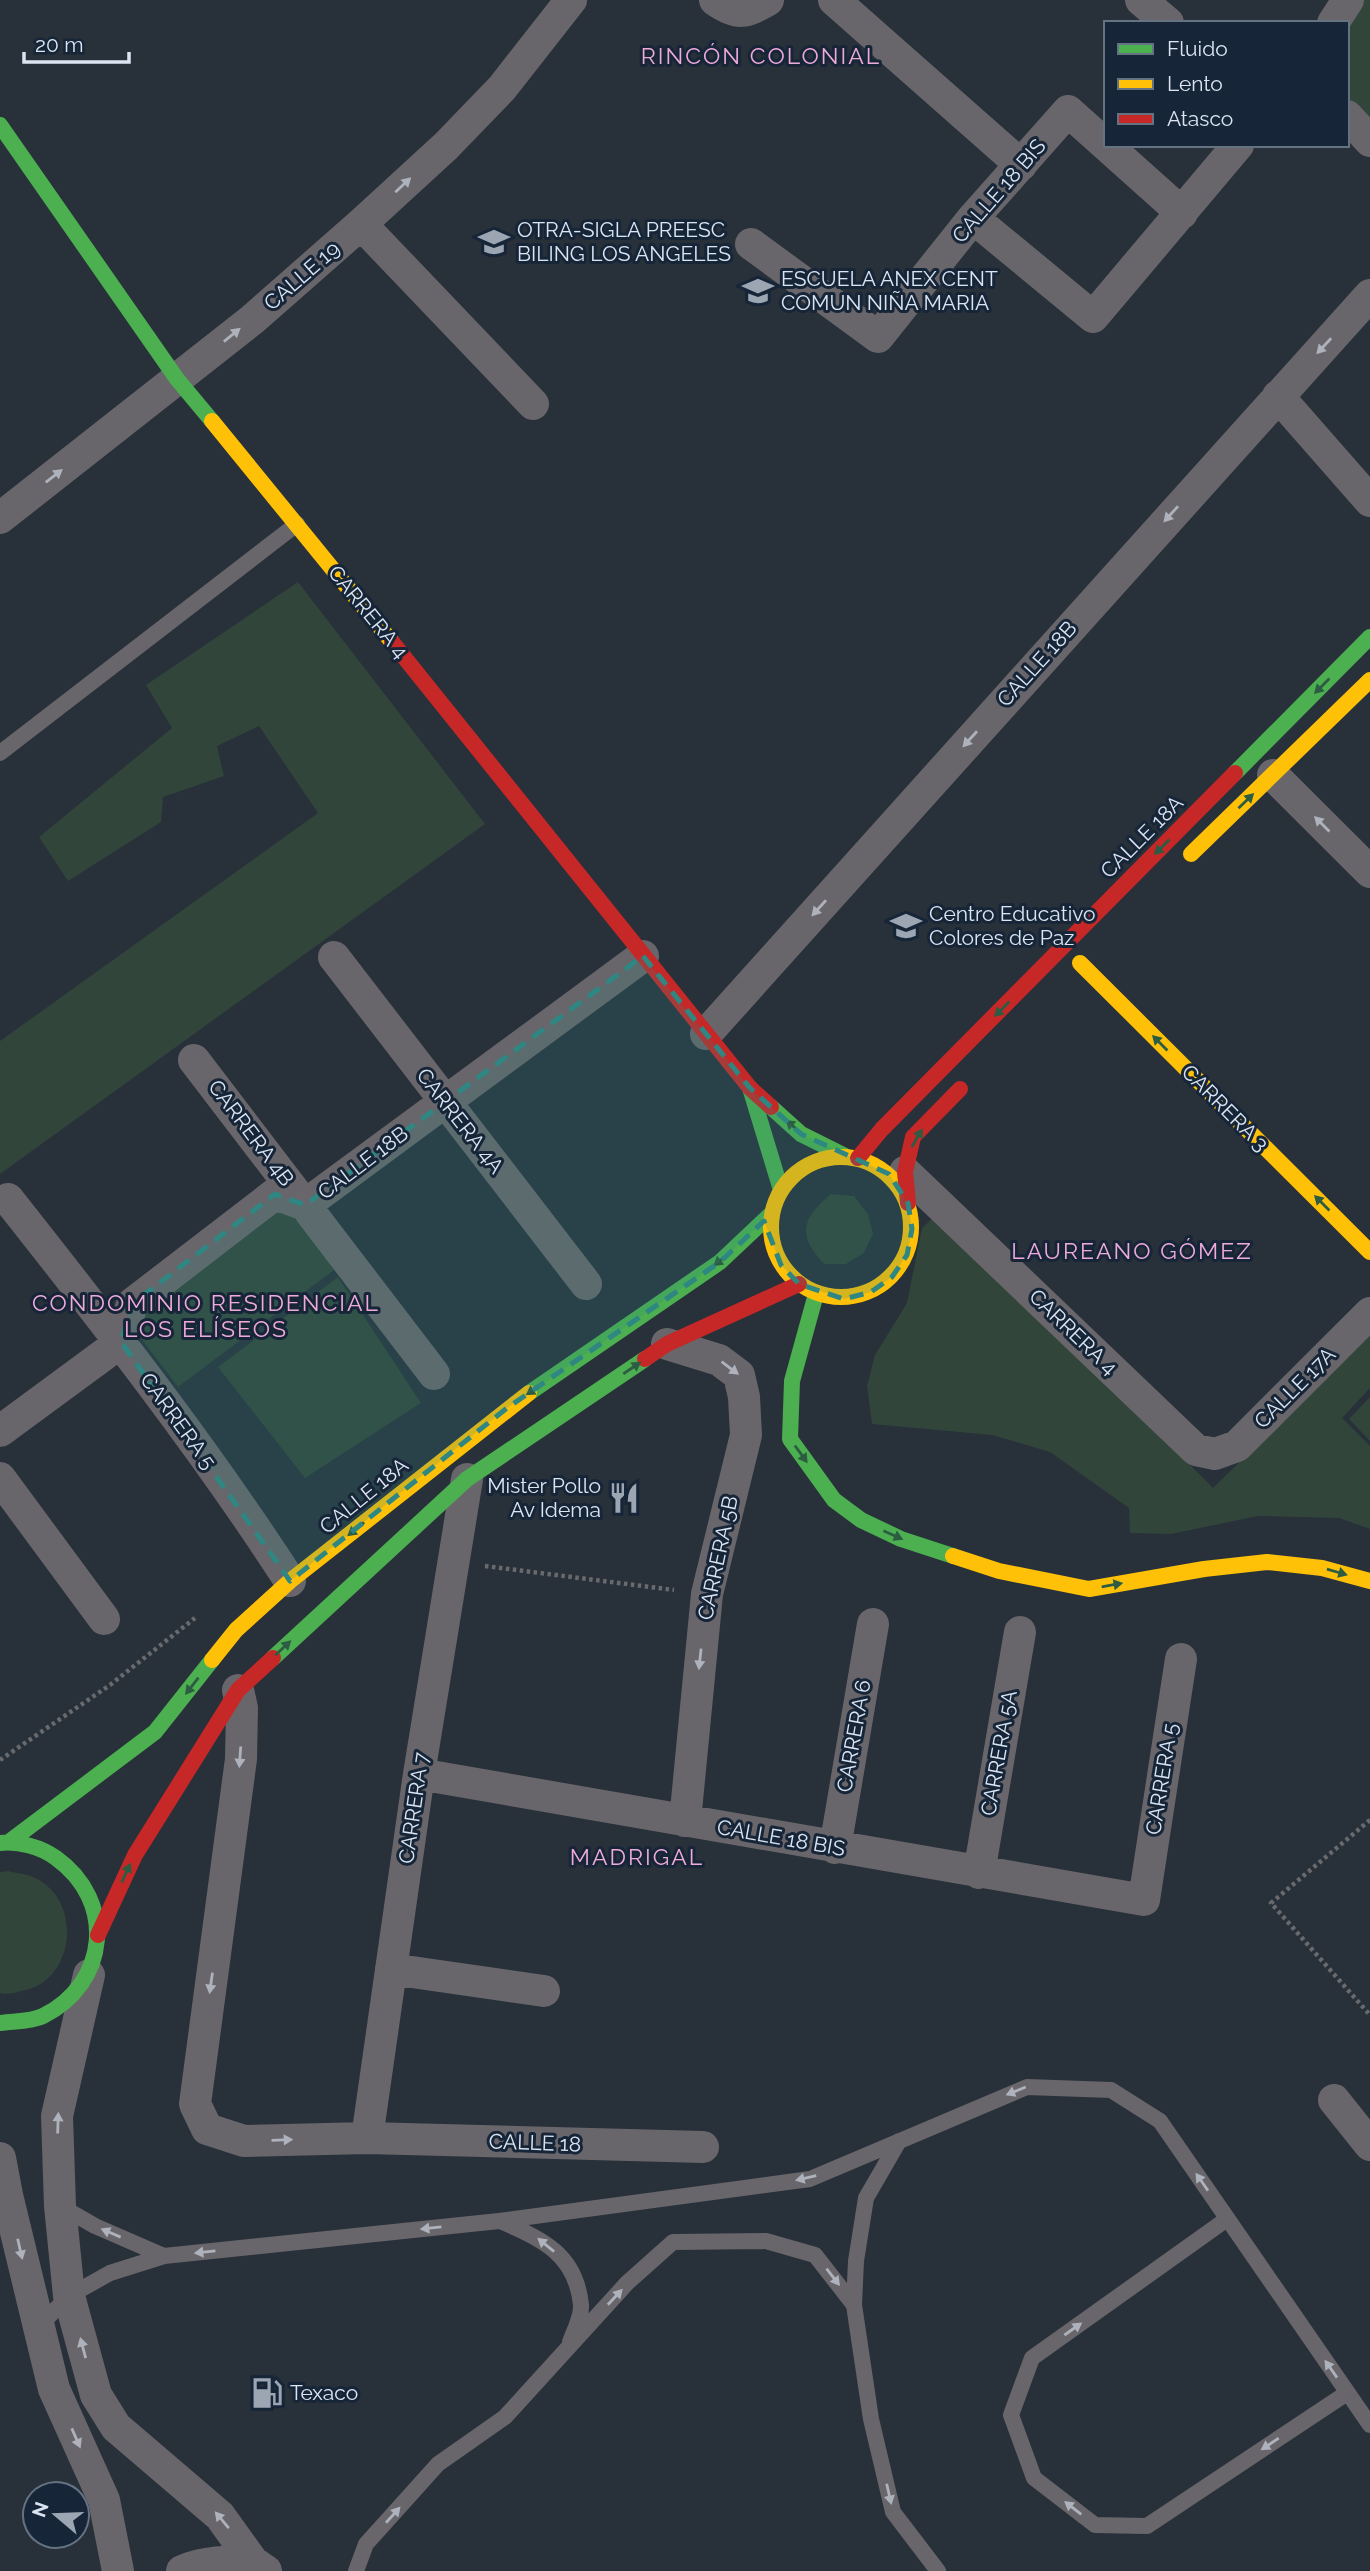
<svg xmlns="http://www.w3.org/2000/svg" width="1370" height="2571" font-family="Raleway,sans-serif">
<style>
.green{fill:#31453a}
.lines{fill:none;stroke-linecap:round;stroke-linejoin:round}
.path{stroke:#696a6d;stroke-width:4.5;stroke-dasharray:3.5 3.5;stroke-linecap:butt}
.lane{stroke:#68666a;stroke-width:16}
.street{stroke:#68666a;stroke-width:32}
.fast{stroke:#4caf50;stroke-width:16}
.slow{stroke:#ffc107;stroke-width:16}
.jam{stroke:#c62828;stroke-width:16}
.oneway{fill:#adb2bc}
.oneway2{fill:#2c5c42}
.marked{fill:#2e8782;fill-opacity:0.2;stroke:#2e8782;stroke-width:5;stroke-dasharray:14 9;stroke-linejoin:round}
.labels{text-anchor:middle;stroke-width:6;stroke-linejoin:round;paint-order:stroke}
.street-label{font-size:21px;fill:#dbe5f2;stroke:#162538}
.poi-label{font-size:21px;fill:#dbe5f2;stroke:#162538;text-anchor:start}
.neighbourhood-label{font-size:23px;letter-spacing:2px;fill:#eeaad8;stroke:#162538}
</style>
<rect width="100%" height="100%" fill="#28303a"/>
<!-- green -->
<path class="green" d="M 1353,0 L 1370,0 L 1370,125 L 1347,100 L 1347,23 Z
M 298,582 L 485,824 L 0,1174 L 0,1041 L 318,813 L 259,726 L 217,746 L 224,776 L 163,797 L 161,822 L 68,881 L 39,837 L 172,728 L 146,685 Z
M 831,1194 L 854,1196 L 868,1214 L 873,1234 L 864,1253 L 846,1264 L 824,1264 C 797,1235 801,1219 831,1194 Z
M 291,1200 L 334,1270 L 178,1387 L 127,1320 Z
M 939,1212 L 1213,1488 L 1370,1333 L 1370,1388 L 1342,1418 L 1370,1446 L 1370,1529 L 1339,1518 L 1258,1516 L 1171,1534 L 1130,1533 L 1129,1508 L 1050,1452 L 992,1435 L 872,1424 L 867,1386 L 875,1355 L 907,1303 L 922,1228 Z
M 338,1277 L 421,1403 L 305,1478 L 218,1367 Z
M 1370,1397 L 1370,1441 L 1349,1419 Z
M 8,1871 C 15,1873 23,1873 30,1876 C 83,1894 78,1981 22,1991 C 14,1993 7,1995 0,1993 L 0,1872 Z"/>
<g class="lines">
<!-- path -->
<path class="path" d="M 485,1566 L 674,1590
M 0,1760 L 110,1685 L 195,1618
M 1370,1820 L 1271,1903 L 1370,2015"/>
<!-- lane -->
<path class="lane" d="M 0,753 L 297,524
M 60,2206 L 95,2226 L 164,2256
M 1227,2219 L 1032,2358 L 1011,2415 L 1034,2478 L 1095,2525 L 1147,2526 L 1347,2393
M 500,2221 C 542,2239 576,2254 581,2305 C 582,2316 574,2331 570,2342
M 854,2305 L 856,2261 L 866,2198 L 899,2141
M 38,2327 L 69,2296 L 110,2273 L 164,2256 L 499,2221 L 810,2179 L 1027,2087 L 1111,2090 L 1160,2121 L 1370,2425
M 356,2571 L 366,2544 L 438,2464 L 505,2417 L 627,2283 L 673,2242 L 766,2241 L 815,2255 L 854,2305 L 871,2419 L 893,2512 L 938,2571"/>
<!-- street -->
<path class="street" d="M 715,0 C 738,16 745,13 768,0
M 834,0 L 1021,165
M 1141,0 L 1168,23
M 1333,23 L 1348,0
M 1347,116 L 1370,141
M 1106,145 L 1182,213
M 973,218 L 1093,317 L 1238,145
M 361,224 L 533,404
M 751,244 L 878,337 L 973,218 L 1068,111 L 1106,145
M 1278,396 L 1370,501
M 0,518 L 253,319 L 361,224 L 446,146 L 502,88 L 571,0
M 1273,775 L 1370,872
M 334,957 L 586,1284
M 706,1034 L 1370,295
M 194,1060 L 434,1374
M 905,1172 L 1196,1450 L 1215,1454 L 1237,1446 L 1370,1313
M 8,1199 C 106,1323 204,1448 290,1581
M 667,1344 L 719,1360 L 739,1375 L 744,1397 L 746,1435 L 707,1594 L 685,1821
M 0,1431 L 121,1342 L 132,1304 L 275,1194 L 305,1205 L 643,956
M 0,1478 L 104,1619
M 238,1690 L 242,1708 L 241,1759 L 195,2104 L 207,2129 L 244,2141 L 367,2138 L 703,2147
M 419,1774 L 1144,1900 L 1181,1659
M 835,1848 L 873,1624
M 979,1873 L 1020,1632
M 391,1969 L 544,1991
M 89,1975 L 57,2116 L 60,2206 L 69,2296 L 96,2395 L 116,2427 L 220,2516 L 253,2562 L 266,2571
M 1334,2100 L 1370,2145
M 367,2138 L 419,1774 L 467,1479
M 0,2158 L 7,2195 L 54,2389 L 104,2500 L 118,2571
M 182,2571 C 204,2561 229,2561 253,2562"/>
<!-- fast -->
<path class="fast" d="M 0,125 L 177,379 L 212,421
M 1235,773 L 1370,637
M 750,1088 L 781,1190
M 771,1107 L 801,1134 L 845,1156
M 816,1294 L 792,1381 L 790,1439 L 834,1500 L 861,1520 L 901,1539 L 953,1556
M 529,1393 L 720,1262 L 772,1213
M 273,1658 L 467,1479 L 645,1359
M 9,1842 L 155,1732 L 212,1660
M 0,1843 C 19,1841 41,1847 56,1858 C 116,1901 109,1983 43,2016 C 31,2022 13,2021 0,2023"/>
<!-- slow -->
<path class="slow" d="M 212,421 L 392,642
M 1191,854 L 1370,680
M 1080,963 L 1370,1252
M771 1227a70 70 0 1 1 140 0a70 70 0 1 1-140 0Z
M 953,1556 L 999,1571 L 1089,1589 L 1204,1569 L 1267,1562 L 1322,1568 L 1370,1581
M 212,1660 L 236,1630 L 290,1581 L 529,1393"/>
<!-- jam -->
<path class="jam" d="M 392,642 L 750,1088 L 771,1107
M 858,1158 L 882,1129 L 1235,773
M 908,1203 L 905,1172 L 913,1137 L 960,1089
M 645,1359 L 667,1344 L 799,1284
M 98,1935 L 135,1855 L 238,1690 L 273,1658"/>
</g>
<!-- one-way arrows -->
<defs><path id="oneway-solid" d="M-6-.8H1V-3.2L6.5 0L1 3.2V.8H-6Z" transform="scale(1.75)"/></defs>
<g class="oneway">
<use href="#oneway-solid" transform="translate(403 185) rotate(-43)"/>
<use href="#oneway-solid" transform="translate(232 335) rotate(-39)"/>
<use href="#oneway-solid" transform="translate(1324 346) rotate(133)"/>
<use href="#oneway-solid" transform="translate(54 476) rotate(-38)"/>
<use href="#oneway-solid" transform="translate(1171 514) rotate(132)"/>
<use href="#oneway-solid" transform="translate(970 739) rotate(132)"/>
<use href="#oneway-solid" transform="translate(1322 824) rotate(-135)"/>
<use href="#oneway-solid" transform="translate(819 908) rotate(132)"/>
<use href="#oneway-solid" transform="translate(730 1368) rotate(37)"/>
<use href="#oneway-solid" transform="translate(700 1659) rotate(96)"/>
<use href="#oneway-solid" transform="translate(240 1757) rotate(94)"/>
<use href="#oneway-solid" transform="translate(211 1983) rotate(98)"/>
<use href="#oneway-solid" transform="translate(1016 2091) rotate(158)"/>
<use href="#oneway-solid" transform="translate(58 2123) rotate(-88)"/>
<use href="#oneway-solid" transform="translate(282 2140) rotate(-2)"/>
<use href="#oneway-solid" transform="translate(806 2178) rotate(167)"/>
<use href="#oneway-solid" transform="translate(1202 2182) rotate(-125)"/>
<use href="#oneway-solid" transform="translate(431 2228) rotate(174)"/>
<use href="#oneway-solid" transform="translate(111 2233) rotate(-157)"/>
<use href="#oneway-solid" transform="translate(546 2245) rotate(-141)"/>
<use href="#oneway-solid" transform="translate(20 2249) rotate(77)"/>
<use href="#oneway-solid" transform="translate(205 2252) rotate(174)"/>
<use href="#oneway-solid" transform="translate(833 2277) rotate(52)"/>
<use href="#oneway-solid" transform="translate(615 2297) rotate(-47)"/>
<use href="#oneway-solid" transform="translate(1073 2329) rotate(-35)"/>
<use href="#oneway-solid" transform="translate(83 2348) rotate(-105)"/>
<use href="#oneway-solid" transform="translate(1331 2369) rotate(-125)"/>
<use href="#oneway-solid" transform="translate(76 2438) rotate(66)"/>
<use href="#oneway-solid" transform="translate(1270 2444) rotate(146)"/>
<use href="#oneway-solid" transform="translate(889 2494) rotate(77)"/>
<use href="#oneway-solid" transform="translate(1073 2508) rotate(-142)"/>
<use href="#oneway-solid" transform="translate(393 2515) rotate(-48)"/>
<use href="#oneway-solid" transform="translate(222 2520) rotate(-130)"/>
</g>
<g class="oneway2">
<use href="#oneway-solid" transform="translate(1322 686) rotate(135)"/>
<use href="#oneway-solid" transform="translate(1246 801) rotate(-44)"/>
<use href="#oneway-solid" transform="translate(1162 847) rotate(135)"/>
<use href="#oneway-solid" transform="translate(1002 1009) rotate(135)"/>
<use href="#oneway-solid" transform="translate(1160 1043) rotate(-135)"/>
<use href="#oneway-solid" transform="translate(794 1127) rotate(-140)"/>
<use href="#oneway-solid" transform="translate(917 1138) rotate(-60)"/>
<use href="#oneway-solid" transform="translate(1322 1203) rotate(-135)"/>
<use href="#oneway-solid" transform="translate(722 1259) rotate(140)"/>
<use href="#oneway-solid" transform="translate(632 1368) rotate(-34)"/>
<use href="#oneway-solid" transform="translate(535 1389) rotate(146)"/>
<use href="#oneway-solid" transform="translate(801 1454) rotate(54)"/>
<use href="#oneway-solid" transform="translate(356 1529) rotate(141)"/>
<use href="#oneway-solid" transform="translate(893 1535) rotate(24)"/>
<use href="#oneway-solid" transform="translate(1337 1572) rotate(16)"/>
<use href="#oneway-solid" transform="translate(1112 1585) rotate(-10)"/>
<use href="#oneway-solid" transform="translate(283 1648) rotate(-43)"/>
<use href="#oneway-solid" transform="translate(192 1686) rotate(128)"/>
<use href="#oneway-solid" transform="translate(126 1873) rotate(-65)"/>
</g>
<!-- marked area -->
<path class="marked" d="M 643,956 L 750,1088 L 801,1134 L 889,1174 L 908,1203 L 912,1229 L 907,1255 L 892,1277 L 871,1292 L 844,1299 L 799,1284 L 781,1265 L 764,1221 L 720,1262 L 507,1408 L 290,1581 L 121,1342 L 132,1304 L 275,1194 L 305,1205 Z"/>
<!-- icons -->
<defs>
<symbol id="school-bare" viewBox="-9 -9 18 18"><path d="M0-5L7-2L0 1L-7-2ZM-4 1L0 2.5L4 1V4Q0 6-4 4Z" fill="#9ca6b2" stroke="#162538" stroke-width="2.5" paint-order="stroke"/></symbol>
<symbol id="restaurant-bare" viewBox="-9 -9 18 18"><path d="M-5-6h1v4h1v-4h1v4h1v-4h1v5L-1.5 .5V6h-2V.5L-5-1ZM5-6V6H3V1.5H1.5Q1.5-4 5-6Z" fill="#9ca6b2" stroke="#162538" stroke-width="2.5" paint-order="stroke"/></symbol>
<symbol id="fuel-bare" viewBox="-9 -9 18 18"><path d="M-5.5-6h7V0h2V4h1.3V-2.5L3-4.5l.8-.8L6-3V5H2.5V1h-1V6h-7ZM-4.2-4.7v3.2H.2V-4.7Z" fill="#9ca6b2" stroke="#162538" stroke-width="2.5" paint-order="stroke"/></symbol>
</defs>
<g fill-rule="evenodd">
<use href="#school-bare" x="472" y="220" width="44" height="44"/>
<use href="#school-bare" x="736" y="269" width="44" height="44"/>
<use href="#school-bare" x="884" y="904" width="44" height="44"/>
<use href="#restaurant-bare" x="602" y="1476" width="44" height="44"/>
<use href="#fuel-bare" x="245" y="2371" width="44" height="44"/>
</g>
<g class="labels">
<!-- street labels -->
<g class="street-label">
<text transform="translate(999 191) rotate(-49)" y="7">CALLE 18 BIS</text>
<text transform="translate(302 276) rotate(-41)" y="7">CALLE 19</text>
<text transform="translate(368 612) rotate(51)" y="7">CARRERA 4</text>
<text transform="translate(1037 664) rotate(-48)" y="7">CALLE 18B</text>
<text transform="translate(1142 837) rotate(-45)" y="7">CALLE 18A</text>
<text transform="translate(1225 1108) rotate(45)" y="7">CARRERA 3</text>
<text transform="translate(460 1121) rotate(52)" y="7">CARRERA 4A</text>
<text transform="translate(251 1133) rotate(53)" y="7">CARRERA 4B</text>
<text transform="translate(363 1163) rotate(-37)" y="7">CALLE 18B</text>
<text transform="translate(1073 1332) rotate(44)" y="7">CARRERA 4</text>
<text transform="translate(1295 1388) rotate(-45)" y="7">CALLE 17A</text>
<text transform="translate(178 1421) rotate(54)" y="7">CARRERA 5</text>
<text transform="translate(364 1496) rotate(-39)" y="7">CALLE 18A</text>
<text transform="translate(718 1558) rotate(-78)" y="7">CARRERA 5B</text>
<text transform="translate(854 1736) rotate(-80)" y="7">CARRERA 6</text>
<text transform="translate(999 1753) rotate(-80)" y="7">CARRERA 5A</text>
<text transform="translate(1162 1779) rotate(-81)" y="7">CARRERA 5</text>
<text transform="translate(414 1808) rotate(-82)" y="7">CARRERA 7</text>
<text transform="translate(781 1838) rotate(10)" y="7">CALLE 18 BIS</text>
<text transform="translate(535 2143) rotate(2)" y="7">CALLE 18</text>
</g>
<!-- poi labels -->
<g class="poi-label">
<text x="517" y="237">OTRA-SIGLA PREESC<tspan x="517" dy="24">BILING LOS ANGELES</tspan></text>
<text x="781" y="286">ESCUELA ANEX CENT<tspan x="781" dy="24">COMUN NIÑA MARIA</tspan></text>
<text x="929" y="921">Centro Educativo<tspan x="929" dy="24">Colores de Paz</tspan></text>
<text x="601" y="1493" text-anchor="end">Mister Pollo<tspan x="601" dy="24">Av Idema</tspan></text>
<text x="290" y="2400">Texaco</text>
</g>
<!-- neighbourhood labels -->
<g class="neighbourhood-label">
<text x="761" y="64">RINCÓN COLONIAL</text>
<text x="1132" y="1259">LAUREANO GÓMEZ</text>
<text x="206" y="1311">CONDOMINIO RESIDENCIAL<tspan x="206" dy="26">LOS ELÍSEOS</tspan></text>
<text x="637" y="1865">MADRIGAL</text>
</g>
</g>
<!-- legend -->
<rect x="1104" y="21" width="245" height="126" fill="#162538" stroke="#657282" stroke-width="2"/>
<rect x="1118" y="44" width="35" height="10" fill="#4caf50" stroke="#657282" stroke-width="2"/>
<text x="1167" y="56" font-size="21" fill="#dbe5f2">Fluido</text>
<rect x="1118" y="79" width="35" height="10" fill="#ffc107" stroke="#657282" stroke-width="2"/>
<text x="1167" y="91" font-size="21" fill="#dbe5f2">Lento</text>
<rect x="1118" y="114" width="35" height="10" fill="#c62828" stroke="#657282" stroke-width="2"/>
<text x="1167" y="126" font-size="21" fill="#dbe5f2">Atasco</text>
<!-- north arrow -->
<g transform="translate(56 2515) rotate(289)"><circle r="33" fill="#162538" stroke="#657282" stroke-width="2"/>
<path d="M0-5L12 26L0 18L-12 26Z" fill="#9ca6b2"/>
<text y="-10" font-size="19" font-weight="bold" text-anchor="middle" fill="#dbe5f2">N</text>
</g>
<!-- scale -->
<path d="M24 52v10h105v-10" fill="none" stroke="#dbe5f2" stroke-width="3.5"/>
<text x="35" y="52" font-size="21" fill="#dbe5f2" stroke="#162538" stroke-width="5" paint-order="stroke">20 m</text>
</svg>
